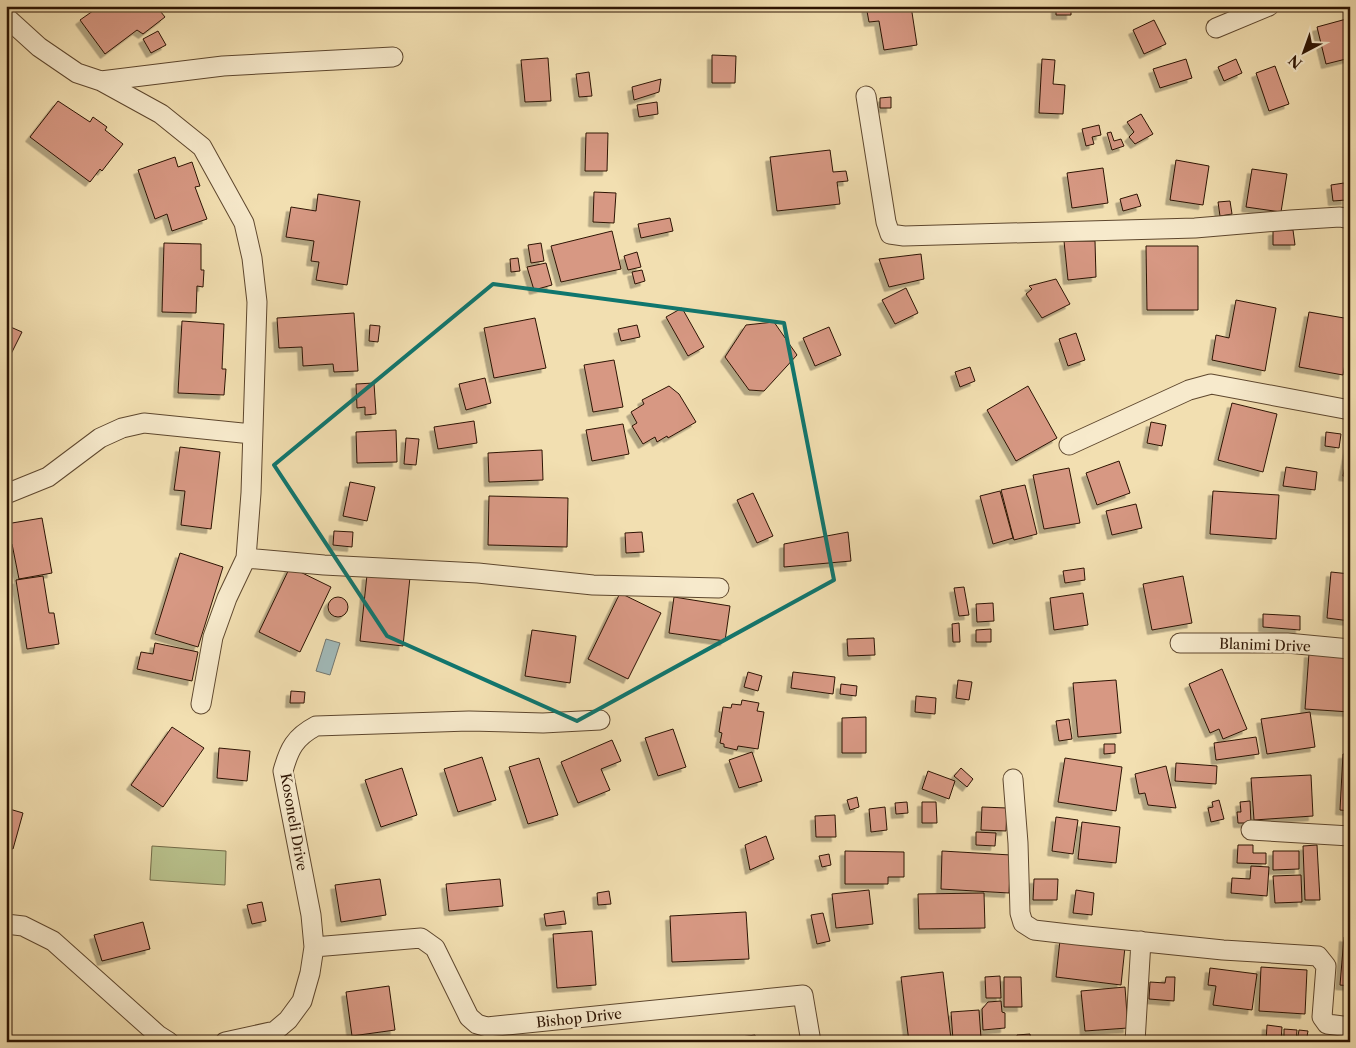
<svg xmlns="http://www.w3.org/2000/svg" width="1356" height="1048" font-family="'Libre Caslon Text',serif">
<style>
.green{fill:#b9c28d;stroke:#736b48}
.water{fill:#a1b9b8;stroke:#737770}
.building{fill:#d79883;stroke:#2d1403;filter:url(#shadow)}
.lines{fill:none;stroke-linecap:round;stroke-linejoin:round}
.street-casing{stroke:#5e472e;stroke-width:21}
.street{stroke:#f7eacc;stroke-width:19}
.marked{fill:none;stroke:#0f766e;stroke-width:4;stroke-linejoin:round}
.labels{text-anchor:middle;stroke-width:5;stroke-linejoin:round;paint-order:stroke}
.street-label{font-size:14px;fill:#2d1403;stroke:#f7eacc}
</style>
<defs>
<filter id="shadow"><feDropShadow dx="-4.5" dy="4.5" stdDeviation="0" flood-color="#0004"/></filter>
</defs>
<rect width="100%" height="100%" fill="#f2dfb1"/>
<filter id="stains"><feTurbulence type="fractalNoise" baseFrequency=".004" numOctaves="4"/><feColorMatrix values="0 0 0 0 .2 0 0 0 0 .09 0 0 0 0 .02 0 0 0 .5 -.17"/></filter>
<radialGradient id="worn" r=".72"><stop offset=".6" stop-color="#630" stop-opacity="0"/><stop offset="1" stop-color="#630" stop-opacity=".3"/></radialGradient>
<!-- green -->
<path class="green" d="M 152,846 L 226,851 L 225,885 L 150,880 Z"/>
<!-- water -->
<path class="water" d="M 326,639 L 340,643 L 330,675 L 316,671 Z"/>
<!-- building -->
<path class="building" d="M 100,6 L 106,10 L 110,6 L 156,6 L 165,17 L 143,34 L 137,30 L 105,54 L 80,20 Z
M 866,6 L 911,6 L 917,45 L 884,50 L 879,21 L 869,22 Z
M 1056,6 L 1071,6 L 1071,15 L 1056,15 Z
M 1350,18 L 1350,58 L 1326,64 L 1317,27 Z
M 1154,20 L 1166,44 L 1144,54 L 1133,30 Z
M 158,31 L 166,45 L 151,53 L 143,39 Z
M 712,55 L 736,56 L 735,83 L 712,83 Z
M 548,58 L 551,101 L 525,102 L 521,60 Z
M 1042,59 L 1055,60 L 1053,84 L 1065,85 L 1063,114 L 1039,113 Z
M 1186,59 L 1192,78 L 1160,88 L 1153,69 Z
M 1236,59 L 1242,73 L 1224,81 L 1218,67 Z
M 1275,66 L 1289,104 L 1269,111 L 1256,73 Z
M 589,72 L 592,96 L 579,97 L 576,74 Z
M 661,79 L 659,92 L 634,100 L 632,87 Z
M 891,97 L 891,108 L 880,108 L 880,98 Z
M 58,101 L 90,122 L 93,117 L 107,127 L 105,130 L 123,144 L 102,171 L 100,169 L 90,182 L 30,137 Z
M 657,102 L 658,114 L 639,117 L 637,105 Z
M 1141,114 L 1153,134 L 1135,144 L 1129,137 L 1134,132 L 1127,122 Z
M 1099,125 L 1101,135 L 1092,137 L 1094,144 L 1086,146 L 1082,129 Z
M 1111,132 L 1114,141 L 1121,139 L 1124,146 L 1112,150 L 1107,133 Z
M 586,133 L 608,133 L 607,171 L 585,171 Z
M 830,150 L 833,172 L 846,171 L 848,181 L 837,182 L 840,204 L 777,211 L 770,157 Z
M 175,157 L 178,167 L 192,162 L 200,186 L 195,187 L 207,219 L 172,231 L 167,214 L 155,219 L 138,170 Z
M 1176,160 L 1209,166 L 1203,205 L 1170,200 Z
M 1103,168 L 1108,203 L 1072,208 L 1067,173 Z
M 1252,169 L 1287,174 L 1281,212 L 1246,207 Z
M 1344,183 L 1346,200 L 1333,201 L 1331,185 Z
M 594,192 L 616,193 L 614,223 L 593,222 Z
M 318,194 L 360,201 L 347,285 L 316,280 L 319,262 L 311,261 L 314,241 L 286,237 L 291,207 L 316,211 Z
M 1137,194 L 1141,206 L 1123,211 L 1120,199 Z
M 1230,201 L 1232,214 L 1220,216 L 1218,202 Z
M 670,218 L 673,231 L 641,238 L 638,224 Z
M 1293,230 L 1295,245 L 1273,245 L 1273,231 Z
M 612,231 L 621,269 L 561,282 L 551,246 Z
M 1064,241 L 1095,241 L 1096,277 L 1068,280 Z
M 164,243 L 201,244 L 201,270 L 204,270 L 203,287 L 197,286 L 196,313 L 162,312 Z
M 541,243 L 544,261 L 531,263 L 528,245 Z
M 1146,246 L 1198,246 L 1198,310 L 1147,310 Z
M 637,252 L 641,267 L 628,270 L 624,256 Z
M 921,254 L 924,279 L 889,287 L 879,259 Z
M 518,258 L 520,271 L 511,272 L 510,259 Z
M 546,263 L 552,285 L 534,290 L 527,267 Z
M 642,270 L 645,281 L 635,284 L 632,272 Z
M 1056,279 L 1070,304 L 1042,318 L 1026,294 L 1032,289 L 1029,286 Z
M 906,288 L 918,313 L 895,324 L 882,300 Z
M 1236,300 L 1276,308 L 1265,371 L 1212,360 L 1216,335 L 1229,338 Z
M 682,308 L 704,347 L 688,356 L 666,317 Z
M 1309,312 L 1350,319 L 1350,337 L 1343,375 L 1299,367 Z
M 354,313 L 358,371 L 334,372 L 333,364 L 303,366 L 302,347 L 279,348 L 277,318 Z
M 535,318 L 546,368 L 494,378 L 484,328 Z
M 182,321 L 224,324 L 222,369 L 226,369 L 224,395 L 178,393 Z
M 774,322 L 797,355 L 764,391 L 749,390 L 725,357 L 746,325 Z
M 6,325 L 22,332 L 6,364 Z
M 370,325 L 380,326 L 378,342 L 369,341 Z
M 637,325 L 640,337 L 621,341 L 618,329 Z
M 829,327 L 841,355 L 815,366 L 803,338 Z
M 1076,333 L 1085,360 L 1068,366 L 1059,339 Z
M 614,360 L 623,407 L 593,412 L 584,365 Z
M 970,367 L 975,381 L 960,387 L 955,372 Z
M 485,378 L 491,403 L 466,410 L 459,384 Z
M 374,383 L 376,414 L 365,415 L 365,407 L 357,408 L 356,384 Z
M 669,386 L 679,394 L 696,422 L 668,438 L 667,436 L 657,442 L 655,437 L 643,444 L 632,426 L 637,423 L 631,412 L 644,404 L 642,400 Z
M 1028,386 L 1057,438 L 1016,461 L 987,410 Z
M 1232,403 L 1277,414 L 1263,472 L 1218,460 Z
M 474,421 L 477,443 L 438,449 L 434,427 Z
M 1151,422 L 1166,425 L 1162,446 L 1147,443 Z
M 623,424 L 629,454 L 592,461 L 586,430 Z
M 396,430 L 397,462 L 357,463 L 356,432 Z
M 1326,432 L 1341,434 L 1339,448 L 1325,446 Z
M 406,438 L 419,439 L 416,465 L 404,464 Z
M 1350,440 L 1350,477 L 1343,476 Z
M 180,447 L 220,452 L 211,529 L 181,525 L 185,491 L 174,490 Z
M 542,450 L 543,480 L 489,482 L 488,453 Z
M 1119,461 L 1130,493 L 1097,505 L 1086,473 Z
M 1286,467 L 1317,472 L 1315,490 L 1283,486 Z
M 1069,468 L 1080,523 L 1044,529 L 1033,475 Z
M 350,482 L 375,487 L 367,521 L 343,516 Z
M 1025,485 L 1037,534 L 1014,540 L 1001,490 Z
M 1000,491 L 1013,538 L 993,544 L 980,496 Z
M 1213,491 L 1279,495 L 1276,539 L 1210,534 Z
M 753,493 L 773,536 L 757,543 L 737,500 Z
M 489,496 L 568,498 L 567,547 L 488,545 Z
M 1136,504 L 1142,528 L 1112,535 L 1106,511 Z
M 42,518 L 52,573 L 19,579 L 12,544 L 6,545 L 6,524 Z
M 334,531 L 353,532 L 352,547 L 333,545 Z
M 642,532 L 644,552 L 626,553 L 625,533 Z
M 848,532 L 851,561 L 784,567 L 784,544 Z
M 180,553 L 223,567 L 198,647 L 155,634 Z
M 290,567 L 331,587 L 300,652 L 259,632 Z
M 1084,568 L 1085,580 L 1065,583 L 1063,571 Z
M 1331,572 L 1350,574 L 1350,621 L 1327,618 Z
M 367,575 L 410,577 L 403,646 L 360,641 Z
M 43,576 L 49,613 L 54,613 L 59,644 L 27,649 L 16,580 Z
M 1183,576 L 1192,623 L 1152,630 L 1143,584 Z
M 964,587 L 969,615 L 959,616 L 954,588 Z
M 620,593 L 661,613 L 628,679 L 588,659 Z
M 1083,593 L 1088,625 L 1054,630 L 1050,598 Z
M328 607a10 10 0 1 1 20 0a10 10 0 1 1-20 0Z
M 674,597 L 730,606 L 725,641 L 669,633 Z
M 993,603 L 994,621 L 977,622 L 976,604 Z
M 1263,614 L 1300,616 L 1300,630 L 1263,627 Z
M 959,623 L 960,642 L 953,642 L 952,624 Z
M 991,629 L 991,642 L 976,642 L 976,630 Z
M 532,630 L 576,636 L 570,683 L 525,676 Z
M 874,638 L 875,655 L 848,656 L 847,639 Z
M 155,643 L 198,652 L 192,681 L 137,669 L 141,652 L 153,654 Z
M 1309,653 L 1350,656 L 1350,712 L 1305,709 Z
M 1222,669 L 1247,729 L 1223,739 L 1219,729 L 1210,733 L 1189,684 Z
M 748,672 L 762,676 L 758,691 L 744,687 Z
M 793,672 L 835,677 L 833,694 L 791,688 Z
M 958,680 L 972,682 L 969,700 L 956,698 Z
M 1116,680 L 1121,733 L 1078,737 L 1073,683 Z
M 841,684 L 857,686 L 856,696 L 840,694 Z
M 291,691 L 305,692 L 304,703 L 290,703 Z
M 916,696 L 936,698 L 935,714 L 915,712 Z
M 742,700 L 759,703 L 757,711 L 764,712 L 758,749 L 738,746 L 737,750 L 724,747 L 724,744 L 720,743 L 722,733 L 719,732 L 723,707 L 731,708 L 732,704 L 741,705 Z
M 1310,712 L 1315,747 L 1267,754 L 1261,719 Z
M 866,717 L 866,753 L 842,753 L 842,718 Z
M 1069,719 L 1072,739 L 1059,741 L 1056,721 Z
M 172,727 L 204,748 L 163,807 L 131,785 Z
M 673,729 L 686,767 L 658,776 L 645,738 Z
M 1256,737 L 1259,754 L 1216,760 L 1214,743 Z
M 612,740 L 621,761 L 601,769 L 610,790 L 578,803 L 561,762 Z
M 1104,744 L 1115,744 L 1115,753 L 1104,754 Z
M 219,748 L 250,751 L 247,781 L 217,778 Z
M 752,752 L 762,781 L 739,788 L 729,760 Z
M 1343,754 L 1350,754 L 1350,811 L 1340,810 Z
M 482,757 L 496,800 L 458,812 L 444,769 Z
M 539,758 L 558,815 L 528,824 L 509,767 Z
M 1065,758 L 1122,767 L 1116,811 L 1058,802 Z
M 1176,763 L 1217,766 L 1216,784 L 1175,781 Z
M 1166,766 L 1176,808 L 1148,805 L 1145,793 L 1139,794 L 1135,774 Z
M 402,768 L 417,815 L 381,827 L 365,780 Z
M 961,768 L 973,779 L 967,787 L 954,776 Z
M 928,771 L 955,781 L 949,799 L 922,789 Z
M 1311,775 L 1313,816 L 1254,820 L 1251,778 Z
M 857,797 L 859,807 L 850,810 L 847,800 Z
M 1219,800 L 1224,819 L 1211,822 L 1208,808 L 1213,807 L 1212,802 Z
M 1250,801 L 1251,823 L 1238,823 L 1237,812 L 1241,812 L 1240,802 Z
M 907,802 L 908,813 L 896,814 L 895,803 Z
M 922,802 L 936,802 L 937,823 L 922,823 Z
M 885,807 L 887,830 L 871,832 L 869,809 Z
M 982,807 L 1007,808 L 1006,831 L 981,830 Z
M 6,808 L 23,813 L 13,849 L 8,847 L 6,852 Z
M 835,815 L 836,837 L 816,837 L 815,816 Z
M 1056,817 L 1078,820 L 1073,854 L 1052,851 Z
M 1082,822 L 1120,827 L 1116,863 L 1078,859 Z
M 976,832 L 996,833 L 995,846 L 976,845 Z
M 766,836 L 774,859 L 750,870 L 745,845 Z
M 1238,845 L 1253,845 L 1253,853 L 1266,853 L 1266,864 L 1237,863 Z
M 1317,845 L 1320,900 L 1305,900 L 1303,846 Z
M 845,851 L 904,852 L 904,877 L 888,877 L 888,884 L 845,884 Z
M 942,851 L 1011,855 L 1009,893 L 941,889 Z
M 1273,851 L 1299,851 L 1299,869 L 1273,870 Z
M 829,854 L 831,865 L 822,867 L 819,856 Z
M 1251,866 L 1269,867 L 1267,896 L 1231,893 L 1232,878 L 1250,879 Z
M 1301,875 L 1302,902 L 1275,903 L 1273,876 Z
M 380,879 L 386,915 L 341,922 L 335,885 Z
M 500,879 L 503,906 L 449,911 L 446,884 Z
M 1034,879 L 1058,879 L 1057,900 L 1033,900 Z
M 869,890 L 873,924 L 836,928 L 832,894 Z
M 1076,890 L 1094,893 L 1092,915 L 1073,913 Z
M 609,891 L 611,904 L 598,905 L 597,893 Z
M 984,893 L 985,928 L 919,929 L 918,894 Z
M 262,902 L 266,921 L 252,924 L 247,905 Z
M 564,911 L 566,924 L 546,926 L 544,914 Z
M 746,912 L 749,959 L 672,962 L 670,916 Z
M 823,913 L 830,941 L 817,944 L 811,915 Z
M 143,922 L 150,949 L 102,961 L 94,935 Z
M 592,931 L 596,985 L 557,988 L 553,934 Z
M 1344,937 L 1350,938 L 1350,986 L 1340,985 Z
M 1060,940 L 1125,947 L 1121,985 L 1056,977 Z
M 1261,967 L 1307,970 L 1305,1014 L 1259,1011 Z
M 1210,968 L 1257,974 L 1252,1010 L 1213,1005 L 1216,986 L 1208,985 Z
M 943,972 L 951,1039 L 909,1042 L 901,977 Z
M 1000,976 L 1001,998 L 986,998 L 985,977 Z
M 1004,977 L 1021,977 L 1022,1007 L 1004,1007 Z
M 1166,977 L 1175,977 L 1174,1001 L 1149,999 L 1150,982 L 1165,983 Z
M 389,986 L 395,1030 L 352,1036 L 346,992 Z
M 1125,987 L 1128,1028 L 1085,1031 L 1081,991 Z
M 1001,1001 L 1002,1012 L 1005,1013 L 1005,1028 L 983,1030 L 982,1009 L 988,1002 Z
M 979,1010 L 981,1038 L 953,1040 L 951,1012 Z
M 1267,1025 L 1282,1027 L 1281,1042 L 1266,1042 Z
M 1284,1029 L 1297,1030 L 1296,1042 L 1284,1042 Z
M 1299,1030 L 1308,1031 L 1306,1042 L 1297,1042 Z
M 1030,1034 L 1031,1042 L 1017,1042 L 1017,1035 Z
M 755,1035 L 756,1042 L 735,1042 L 734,1038 Z"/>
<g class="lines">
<defs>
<path id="street" d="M 6,17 L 39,47 L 77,73 L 101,81 L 161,114 L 202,147 L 244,223 L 252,258 L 257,302 L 251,493 L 246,558 L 324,565 L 478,573 L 593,585 L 719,588
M 1216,28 L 1269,6
M 101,81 L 223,66 L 393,57
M 866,96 L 886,222 L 890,234 L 904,236 L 1195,228 L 1291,220 L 1340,217 L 1350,219
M 1069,445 L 1189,390 L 1211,384 L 1350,410
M 6,494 L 48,477 L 100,438 L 122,428 L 144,423 L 252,434
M 1180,643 L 1287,643 L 1350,649
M 201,704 L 213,637 L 227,598 L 246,558
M 1013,779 L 1018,843 L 1020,913 L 1023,923 L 1034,930 L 1077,935 L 1223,950 L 1318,956 L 1326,966 L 1322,1017 L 1327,1024 L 1350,1027
M 1251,830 L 1350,836
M 6,924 L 23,926 L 53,941 L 158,1035 L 169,1042
M 314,947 L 421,938 L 435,948 L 469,1017 L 477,1024 L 487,1027 L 803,995 L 811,1042
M 225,1042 L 275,1031 L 288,1020 L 302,1001 L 310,973 L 314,947 L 311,915 L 283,771 C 289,749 295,737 316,726 L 469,721 L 543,723 L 600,720
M 1135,1042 L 1141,941"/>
</defs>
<!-- street casing -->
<use href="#street" class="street-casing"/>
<!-- street -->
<use href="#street" class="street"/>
</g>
<!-- marked area -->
<path class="marked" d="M 493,284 L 784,323 L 834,580 L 577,721 L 387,636 L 274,465 Z"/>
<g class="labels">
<!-- street labels -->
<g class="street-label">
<text transform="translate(1265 645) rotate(2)" y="5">Blanimi Drive</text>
<text transform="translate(294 822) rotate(80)" y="5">Kosoneli Drive</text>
<text transform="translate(579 1018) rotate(-6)" y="5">Bishop Drive</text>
</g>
</g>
<!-- margin -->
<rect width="1356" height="1048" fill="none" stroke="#f2dfb1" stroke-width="25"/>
<rect x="8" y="8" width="1341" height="1033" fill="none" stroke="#2d1403" stroke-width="2.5"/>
<rect x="12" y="12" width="1331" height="1023" fill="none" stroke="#2d1403"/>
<!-- north arrow -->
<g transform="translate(1304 52) rotate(221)" stroke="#f7eacc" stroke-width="4" paint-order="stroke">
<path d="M0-4L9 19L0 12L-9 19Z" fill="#2d1403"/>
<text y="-8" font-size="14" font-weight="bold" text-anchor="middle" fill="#2d1403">N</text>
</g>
<rect width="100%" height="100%" filter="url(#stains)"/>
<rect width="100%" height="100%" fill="url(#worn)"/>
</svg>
